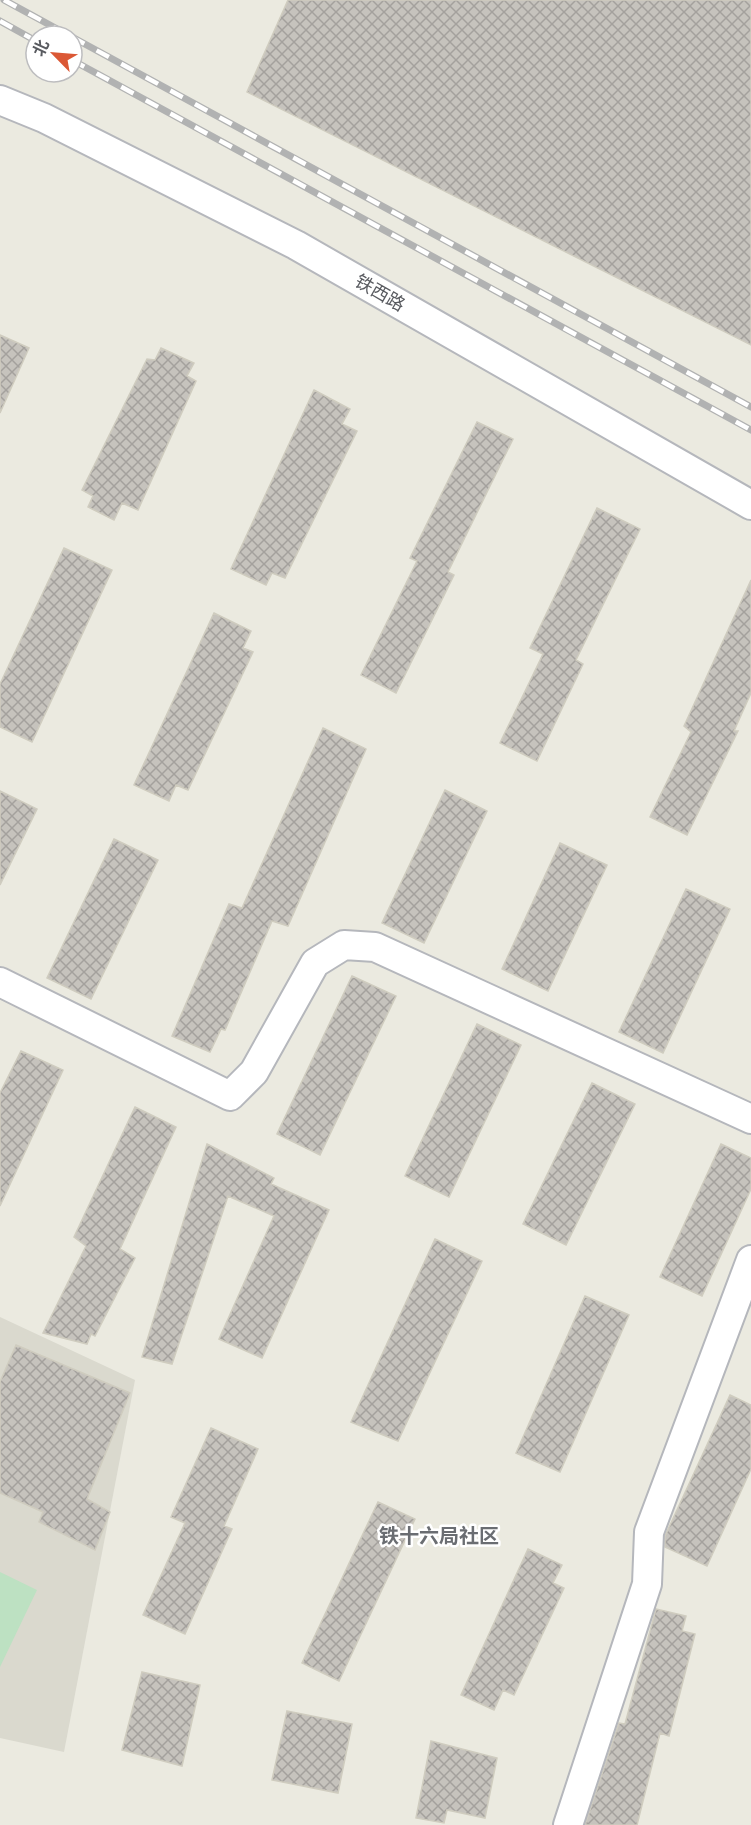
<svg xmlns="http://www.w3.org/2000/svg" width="751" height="1825" font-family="'Golos Text','Noto Sans SC',sans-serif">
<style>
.education{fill:#dad9ce}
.grass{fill:#bde1c2}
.building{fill:url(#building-cross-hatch);stroke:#cfccbf;stroke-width:1.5}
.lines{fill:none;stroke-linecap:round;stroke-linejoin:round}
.street-casing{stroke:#b5b7bc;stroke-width:32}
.street{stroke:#fff;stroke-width:28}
.rail-casing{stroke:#b1b2b2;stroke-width:7}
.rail{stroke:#fff;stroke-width:4.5;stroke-dasharray:14;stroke-linecap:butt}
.labels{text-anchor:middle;stroke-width:5;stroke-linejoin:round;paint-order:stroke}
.street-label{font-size:18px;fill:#595b60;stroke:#fff}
.neighbourhood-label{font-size:20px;font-weight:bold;fill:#6a6d72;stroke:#fff}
</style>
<defs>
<pattern id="building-cross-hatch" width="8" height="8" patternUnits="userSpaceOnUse" patternTransform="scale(1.5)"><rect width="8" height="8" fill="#c6c3bd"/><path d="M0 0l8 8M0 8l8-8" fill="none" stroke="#a4a19d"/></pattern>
</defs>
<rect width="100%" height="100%" fill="#ebeae0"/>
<!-- education -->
<path class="education" d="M 0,1317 L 135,1380 L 64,1752 L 0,1738 Z"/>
<!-- grass -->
<path class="grass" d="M 0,1572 L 37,1590 L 0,1667 Z"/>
<!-- building -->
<path class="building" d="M 288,0 L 751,0 L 751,345 L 247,92 Z
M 0,335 L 29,348 L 0,413 Z
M 161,348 L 194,363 L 187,376 L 196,381 L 138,510 L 122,503 L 114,520 L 88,507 L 93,496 L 82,490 L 147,359 L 155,360 Z
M 314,390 L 350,409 L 342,424 L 357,431 L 285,578 L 272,573 L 266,585 L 231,569 Z
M 477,422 L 513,439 L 448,572 L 454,575 L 396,693 L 361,675 L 417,561 L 410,558 Z
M 597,508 L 640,529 L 576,660 L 583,664 L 537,761 L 500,743 L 543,654 L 530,648 Z
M 64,548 L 112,570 L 32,742 L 0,727 L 0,684 Z
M 751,580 L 751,693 L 734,731 L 738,731 L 687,835 L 650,817 L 691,732 L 684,726 Z
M 214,613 L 251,631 L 243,648 L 253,652 L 188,790 L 176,785 L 169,801 L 134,785 Z
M 323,728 L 366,749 L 288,926 L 272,921 L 225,1030 L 221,1029 L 210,1052 L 172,1036 L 229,904 L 242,908 Z
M 445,790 L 487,811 L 424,943 L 382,923 Z
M 0,791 L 37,809 L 0,885 Z
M 114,839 L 158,860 L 91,999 L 47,978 Z
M 560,843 L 607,865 L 548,991 L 502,969 Z
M 686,889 L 730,909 L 663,1053 L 619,1032 Z
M 352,976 L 396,996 L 320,1155 L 277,1134 Z
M 477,1024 L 521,1045 L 449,1197 L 405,1176 Z
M 21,1051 L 63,1070 L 0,1206 L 0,1093 Z
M 592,1083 L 635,1104 L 566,1245 L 523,1224 Z
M 135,1107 L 176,1127 L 120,1249 L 135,1258 L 95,1336 L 91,1334 L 87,1344 L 43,1333 L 86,1246 L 74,1237 Z
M 207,1144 L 274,1178 L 271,1184 L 329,1210 L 262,1358 L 219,1339 L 274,1216 L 228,1196 L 172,1364 L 142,1357 Z
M 721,1144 L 751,1158 L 751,1189 L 702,1296 L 660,1277 Z
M 435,1239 L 482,1261 L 398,1441 L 351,1422 Z
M 585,1296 L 629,1315 L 560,1472 L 516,1453 Z
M 16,1345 L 130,1393 L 87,1499 L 110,1512 L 95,1550 L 39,1522 L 43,1512 L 0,1493 L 0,1382 Z
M 730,1395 L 751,1405 L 751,1469 L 707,1566 L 665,1547 L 665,1536 Z
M 211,1428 L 258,1449 L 224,1526 L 232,1529 L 185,1634 L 143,1615 L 185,1523 L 171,1517 Z
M 378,1502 L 415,1519 L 339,1681 L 302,1663 Z
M 528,1549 L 562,1565 L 553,1583 L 564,1588 L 514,1695 L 503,1690 L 494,1710 L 461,1695 Z
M 656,1609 L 686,1616 L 682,1631 L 695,1634 L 669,1736 L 660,1733 L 637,1825 L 585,1825 L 619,1723 L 625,1724 Z
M 142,1672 L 200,1685 L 182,1766 L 122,1750 Z
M 287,1711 L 352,1724 L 338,1793 L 272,1780 Z
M 431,1741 L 497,1758 L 485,1818 L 447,1810 L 444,1823 L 416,1818 Z"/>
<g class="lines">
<defs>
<path id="street" d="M 0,100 L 44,118 L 296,245 L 751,505
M 0,982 L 230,1096 L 254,1072 L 315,963 L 344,945 L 375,947 L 751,1119
M 568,1825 L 647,1584 L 649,1532 L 751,1260"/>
</defs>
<!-- street casing -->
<use href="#street" class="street-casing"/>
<!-- street -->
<use href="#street" class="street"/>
<defs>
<path id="rail" d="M 4,0 L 70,36
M 0,21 L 36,41
M 72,37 L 751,407
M 72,60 L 751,430"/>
</defs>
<!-- rail casing -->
<use href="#rail" class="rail-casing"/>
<!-- rail -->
<use href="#rail" class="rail"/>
</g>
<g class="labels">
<!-- street labels -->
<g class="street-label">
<text transform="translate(380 293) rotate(30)" y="6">铁西路</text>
</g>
<!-- neighbourhood labels -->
<g class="neighbourhood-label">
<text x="439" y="1543">铁十六局社区</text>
</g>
</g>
<!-- north arrow -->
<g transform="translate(54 54) rotate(295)"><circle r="28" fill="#ffffff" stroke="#bdbdbf" stroke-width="1.5"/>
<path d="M0-4.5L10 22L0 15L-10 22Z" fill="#db5835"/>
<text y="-9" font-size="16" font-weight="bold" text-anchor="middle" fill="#595b60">北</text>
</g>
</svg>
